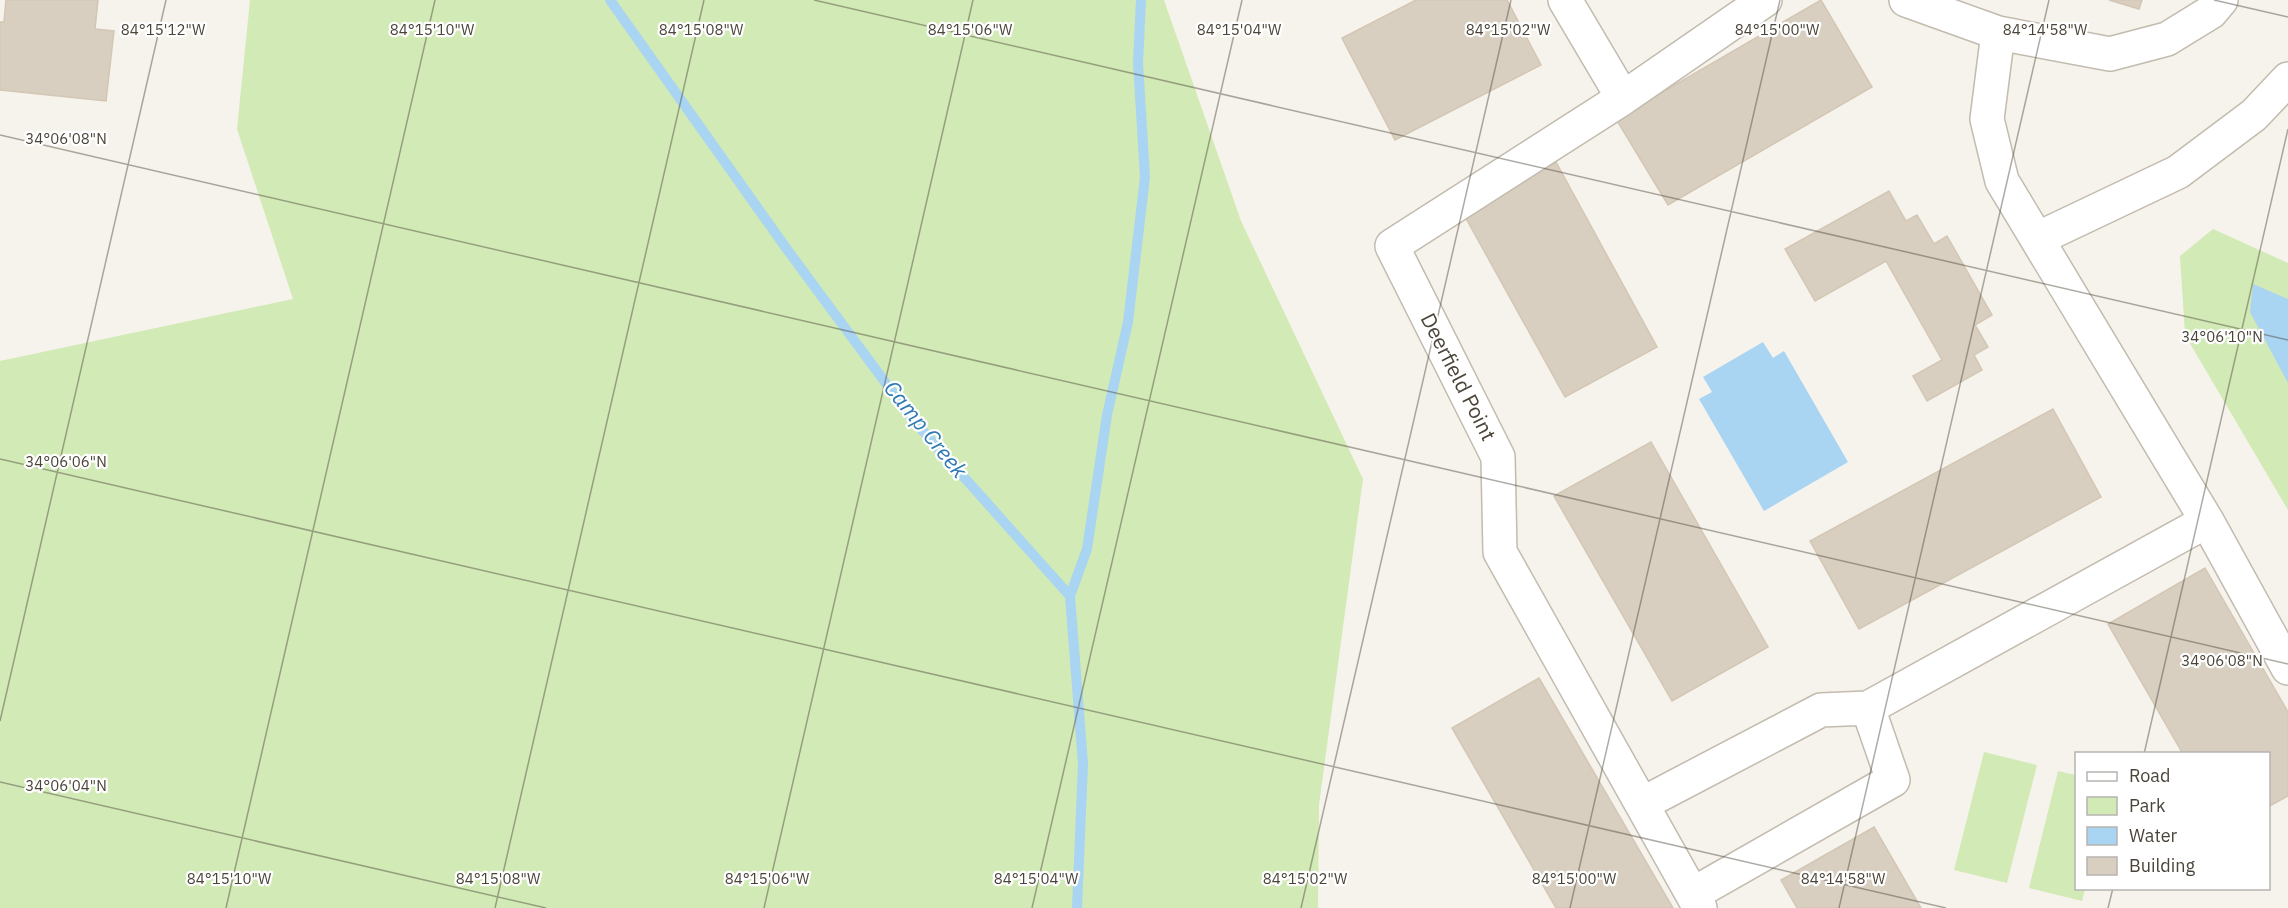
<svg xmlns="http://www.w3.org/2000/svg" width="2288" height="908" font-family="'IBM Plex Sans',sans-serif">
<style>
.green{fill:#d2eab5}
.water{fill:#a9d4f2}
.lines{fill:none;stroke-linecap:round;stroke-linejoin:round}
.stream{stroke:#a9d4f2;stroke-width:10}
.building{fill:#d8cfc1;stroke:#d3c7b4;stroke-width:1.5}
.minor-casing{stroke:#c2bbae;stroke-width:36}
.minor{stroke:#fff;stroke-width:33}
.ticks{fill:none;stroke:#4b4439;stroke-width:1.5;stroke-opacity:0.45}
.labels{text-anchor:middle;stroke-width:4.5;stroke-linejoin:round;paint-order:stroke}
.street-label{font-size:21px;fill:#4b4439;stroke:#fff}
.water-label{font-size:22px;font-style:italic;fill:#2e7ab2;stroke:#fff}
.ticks-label{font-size:15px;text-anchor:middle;fill:#4b4439;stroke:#fff;stroke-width:4.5;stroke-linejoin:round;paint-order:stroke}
</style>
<rect width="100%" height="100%" fill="#f6f3ec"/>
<!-- green -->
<path class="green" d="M 250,0 L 1164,0 L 1241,221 L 1363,479 L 1319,805 L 1318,908 L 0,908 L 0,361 L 293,299 L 237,129 Z
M 2213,229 L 2288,263 L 2288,510 L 2185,335 L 2180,256 Z
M 1984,752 L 2037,765 L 2007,883 L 1954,870 Z
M 2058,771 L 2076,775 L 2076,888 L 2085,889 L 2082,901 L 2029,888 Z"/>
<!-- water -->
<path class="water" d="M 2253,284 L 2288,299 L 2288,383 L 2250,312 Z
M 1763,342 L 1773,358 L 1784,351 L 1848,462 L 1764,511 L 1699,399 L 1712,392 L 1703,377 Z"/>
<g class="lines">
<!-- stream -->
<path class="stream" d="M 610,0 L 786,248 L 913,420 L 1070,596 L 1083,764 L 1077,908
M 1070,596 L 1087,549 L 1107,415 L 1128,322 L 1145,177 L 1138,63 L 1141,0"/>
</g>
<!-- building -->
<path class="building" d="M 6,0 L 98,0 L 95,29 L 114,31 L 106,101 L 0,90 L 0,22 L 4,22 Z
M 1416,0 L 1507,0 L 1541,65 L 1395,140 L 1342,38 Z
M 1821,0 L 1872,87 L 1668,205 L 1616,119 Z
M 2109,0 L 2142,0 L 2139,9 Z
M 1556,162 L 1657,347 L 1565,397 L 1463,213 Z
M 1889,191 L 1906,221 L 1917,215 L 1934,244 L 1947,236 L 1992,315 L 1975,325 L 1988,347 L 1974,355 L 1982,370 L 1927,401 L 1913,376 L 1942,360 L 1886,261 L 1815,301 L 1785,249 Z
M 2053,409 L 2101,497 L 1859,629 L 1810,541 Z
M 1651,442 L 1768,647 L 1672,701 L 1554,496 Z
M 2205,568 L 2288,712 L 2288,796 L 2268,807 L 2268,754 L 2183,754 L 2108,624 Z
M 1539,678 L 1673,908 L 1556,908 L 1452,728 Z
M 1874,827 L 1921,908 L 1797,908 L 1781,880 Z"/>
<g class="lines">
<defs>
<path id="minor" d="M 1565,0 L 1623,98
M 1906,0 L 1998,33 L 2110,54 L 2167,39 L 2211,12 L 2221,0
M 1998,33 L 1987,119 L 2002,181 L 2207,521 L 2288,668
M 2039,238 L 2178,172 L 2254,115 L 2288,79
M 1642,804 L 1821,710 L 1868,708 L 2207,521
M 1693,894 L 1893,780 L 1868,708
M 1700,908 L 1500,552 L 1498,457 L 1392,246 L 1623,98 L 1765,0"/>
</defs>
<!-- minor casing -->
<use href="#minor" class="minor-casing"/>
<!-- minor -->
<use href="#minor" class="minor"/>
</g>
<!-- ticks -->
<path class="ticks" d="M 814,0 L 2288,340M 2214,0 L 2288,17M 0,135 L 2288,664M 0,459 L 1946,908M 0,721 L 166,0M 2144,754 L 2288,129M 0,782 L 546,908M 226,908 L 435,0M 495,908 L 704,0M 764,908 L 973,0M 1032,908 L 1242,0M 1301,908 L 1511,0M 1570,908 L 1780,0M 1839,908 L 2049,0M 2108,908 L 2113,888"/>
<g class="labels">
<!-- street labels -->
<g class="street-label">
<text transform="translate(1458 377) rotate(63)" y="7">Deerfield Point</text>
</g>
<!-- water labels -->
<g class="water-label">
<text transform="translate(926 429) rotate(51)" y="8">Camp Creek</text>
</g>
</g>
<g class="ticks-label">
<text x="163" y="35">84°15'12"W</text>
<text x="432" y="35">84°15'10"W</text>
<text x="701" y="35">84°15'08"W</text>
<text x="970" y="35">84°15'06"W</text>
<text x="1239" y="35">84°15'04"W</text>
<text x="1508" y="35">84°15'02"W</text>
<text x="1777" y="35">84°15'00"W</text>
<text x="2045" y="35">84°14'58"W</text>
<text x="66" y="144">34°06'08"N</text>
<text x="2222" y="342">34°06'10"N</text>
<text x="66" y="467">34°06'06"N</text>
<text x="2222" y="666">34°06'08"N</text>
<text x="66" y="791">34°06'04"N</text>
<text x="229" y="884">84°15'10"W</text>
<text x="498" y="884">84°15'08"W</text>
<text x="767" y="884">84°15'06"W</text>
<text x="1036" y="884">84°15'04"W</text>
<text x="1305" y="884">84°15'02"W</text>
<text x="1574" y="884">84°15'00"W</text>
<text x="1843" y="884">84°14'58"W</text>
</g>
<!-- legend -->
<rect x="2075" y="752" width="195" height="138" fill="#ffffff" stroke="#b7b4b0" stroke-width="1.5"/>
<rect x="2087" y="772" width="30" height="9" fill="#ffffff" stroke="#b7b4b0" stroke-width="1.5"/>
<text x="2129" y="782" font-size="18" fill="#4b4439">Road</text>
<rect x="2087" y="797" width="30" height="18" fill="#d2eab5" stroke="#b7b4b0" stroke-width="1.5"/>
<text x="2129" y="812" font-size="18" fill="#4b4439">Park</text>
<rect x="2087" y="827" width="30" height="18" fill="#a9d4f2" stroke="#b7b4b0" stroke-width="1.5"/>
<text x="2129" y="842" font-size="18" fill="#4b4439">Water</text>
<rect x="2087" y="857" width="30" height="18" fill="#d8cfc1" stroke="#b7b4b0" stroke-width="1.5"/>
<text x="2129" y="872" font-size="18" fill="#4b4439">Building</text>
</svg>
